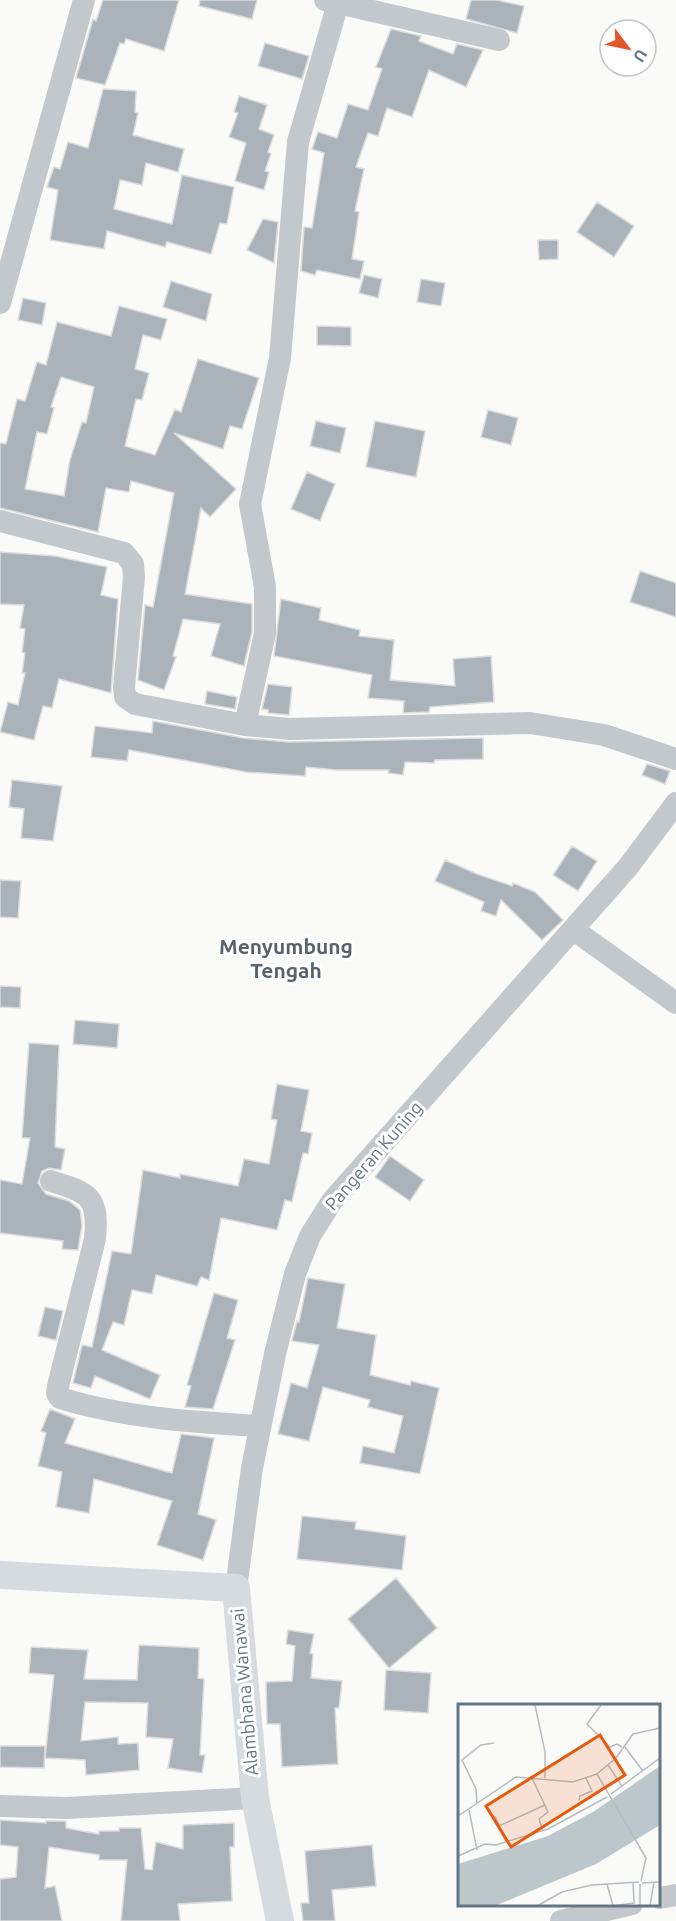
<svg xmlns="http://www.w3.org/2000/svg" width="676" height="1921" font-family="Ubuntu,sans-serif">
<style>
.building{fill:#aab3b9;stroke:#dcdcda;stroke-width:1.5;fill-rule:evenodd}
.lines{fill:none;stroke-linecap:round;stroke-linejoin:round}
.minor{stroke:#c3c8cc;stroke-width:22}
.major{stroke:#d6dbdf;stroke-width:28}
.labels{text-anchor:middle;stroke-width:6;stroke-linejoin:round;paint-order:stroke}
.street-label{font-size:18px;fill:#657683;stroke:#fff}
.quarter-label{font-size:21px;font-weight:bold;fill:#57646e;stroke:#fff}
.inset-road{fill:none;stroke:#b5bdc2;stroke-width:1.5}
.view{fill:#e8590c;fill-opacity:0.15;stroke:#e8590c;stroke-width:3}
.inset-edge{fill:none;stroke:#657683;stroke-width:3}
</style>
<rect width="100%" height="100%" fill="#fafaf8"/>
<!-- building -->
<path class="building" d="M 103,0 L 179,0 L 164,51 L 126,39 L 124,44 L 120,43 L 105,85 L 76,78 L 93,19 L 96,21 Z
M 200,0 L 257,0 L 252,19 L 199,6 Z
M 471,0 L 496,0 L 524,6 L 517,33 L 466,19 Z
M 391,29 L 421,36 L 419,41 L 453,54 L 457,44 L 483,50 L 466,87 L 429,70 L 412,117 L 387,108 L 378,136 L 368,133 L 356,167 L 364,169 L 355,211 L 359,212 L 352,259 L 364,261 L 360,279 L 317,270 L 315,275 L 301,271 L 304,227 L 312,228 L 324,153 L 312,149 L 318,132 L 337,138 L 348,104 L 368,110 L 382,69 L 376,67 Z
M 265,43 L 309,56 L 302,79 L 258,66 Z
M 103,89 L 136,91 L 135,112 L 138,113 L 133,135 L 184,149 L 178,172 L 146,163 L 142,185 L 120,180 L 114,209 L 172,224 L 182,175 L 234,187 L 227,224 L 220,223 L 211,254 L 167,242 L 165,247 L 107,231 L 104,249 L 50,240 L 58,190 L 47,187 L 54,167 L 60,169 L 68,142 L 88,148 Z
M 239,96 L 267,105 L 259,129 L 274,135 L 268,152 L 271,154 L 265,171 L 269,172 L 264,190 L 235,181 L 246,143 L 229,137 L 238,113 L 234,112 Z
M 597,202 L 634,226 L 614,257 L 577,232 Z
M 263,219 L 278,222 L 274,263 L 247,250 Z
M 538,240 L 558,240 L 558,259 L 539,260 Z
M 364,275 L 382,279 L 378,298 L 359,293 Z
M 421,279 L 445,283 L 441,306 L 417,302 Z
M 171,281 L 212,294 L 206,321 L 163,307 Z
M 23,298 L 46,303 L 42,325 L 18,320 Z
M 119,306 L 167,319 L 161,340 L 143,335 L 135,369 L 149,373 L 142,400 L 136,399 L 125,446 L 155,455 L 175,409 L 181,412 L 198,359 L 259,378 L 242,429 L 230,426 L 223,449 L 174,433 L 236,489 L 210,517 L 201,508 L 185,594 L 252,604 L 252,632 L 245,661 L 244,666 L 211,656 L 220,624 L 183,619 L 173,656 L 176,657 L 164,690 L 138,680 L 145,605 L 153,607 L 174,493 L 131,481 L 129,492 L 106,488 L 98,532 L 0,508 L 0,443 L 6,444 L 17,399 L 25,401 L 37,362 L 46,365 L 57,322 L 111,336 ZM 61,377 L 94,387 L 86,423 L 82,422 L 70,460 L 64,496 L 25,489 L 37,432 L 47,434 L 54,408 L 51,407 Z
M 317,326 L 351,327 L 351,346 L 317,345 Z
M 488,410 L 518,418 L 511,445 L 481,437 Z
M 316,421 L 346,428 L 340,453 L 310,446 Z
M 375,421 L 425,431 L 416,477 L 366,467 Z
M 307,472 L 335,484 L 320,521 L 291,509 Z
M 0,552 L 55,556 L 107,567 L 101,595 L 118,599 L 111,693 L 59,679 L 52,708 L 43,706 L 34,740 L 0,732 L 8,702 L 18,705 L 25,673 L 22,673 L 25,653 L 22,652 L 25,629 L 20,628 L 24,605 L 0,604 Z
M 640,571 L 676,583 L 676,617 L 630,602 Z
M 281,599 L 321,608 L 319,620 L 360,630 L 359,636 L 394,640 L 390,680 L 455,686 L 453,659 L 491,656 L 494,702 L 430,707 L 429,712 L 403,713 L 404,701 L 368,698 L 372,675 L 274,656 Z
M 268,684 L 292,687 L 289,715 L 268,713 L 268,710 L 262,709 Z
M 207,691 L 237,697 L 235,709 L 205,704 Z
M 153,721 L 243,738 L 289,742 L 483,738 L 483,759 L 435,760 L 434,763 L 405,762 L 403,775 L 388,773 L 389,770 L 336,770 L 306,767 L 305,776 L 246,772 L 129,750 L 127,761 L 91,757 L 95,726 L 152,733 Z
M 647,764 L 670,771 L 665,784 L 642,775 Z
M 12,780 L 62,786 L 53,841 L 21,838 L 24,809 L 9,807 Z
M 572,846 L 597,861 L 578,891 L 553,875 Z
M 445,860 L 477,874 L 512,886 L 513,883 L 535,892 L 563,920 L 542,940 L 501,900 L 496,916 L 481,911 L 484,902 L 435,881 Z
M 0,880 L 21,881 L 18,918 L 0,917 Z
M 0,986 L 21,987 L 20,1008 L 0,1007 Z
M 75,1020 L 119,1024 L 117,1048 L 73,1044 Z
M 29,1043 L 59,1045 L 55,1147 L 65,1149 L 61,1170 L 49,1168 L 42,1171 L 38,1183 L 46,1194 L 69,1201 L 80,1210 L 82,1225 L 78,1250 L 62,1249 L 63,1241 L 0,1233 L 0,1180 L 22,1184 L 30,1138 L 22,1138 Z
M 277,1084 L 309,1090 L 301,1131 L 312,1133 L 308,1154 L 303,1153 L 292,1202 L 285,1200 L 277,1230 L 221,1218 L 209,1280 L 201,1277 L 197,1286 L 156,1275 L 152,1294 L 132,1290 L 124,1325 L 113,1322 L 102,1350 L 160,1375 L 150,1399 L 95,1376 L 91,1388 L 73,1383 L 82,1345 L 92,1347 L 112,1251 L 131,1254 L 143,1170 L 180,1178 L 180,1174 L 238,1186 L 244,1159 L 269,1164 L 277,1120 L 271,1119 Z
M 390,1156 L 424,1180 L 410,1201 L 375,1177 Z
M 308,1278 L 345,1284 L 337,1328 L 376,1335 L 370,1375 L 410,1385 L 411,1381 L 439,1388 L 420,1474 L 360,1463 L 363,1446 L 394,1453 L 403,1416 L 368,1407 L 370,1400 L 323,1387 L 309,1441 L 278,1434 L 291,1383 L 307,1388 L 319,1345 L 292,1341 L 297,1321 L 299,1322 Z
M 214,1293 L 238,1300 L 227,1338 L 235,1340 L 213,1409 L 185,1407 L 191,1386 L 187,1385 Z
M 45,1307 L 63,1311 L 56,1340 L 38,1336 Z
M 50,1409 L 75,1419 L 65,1443 L 172,1473 L 181,1434 L 214,1438 L 198,1514 L 216,1520 L 203,1560 L 157,1545 L 172,1501 L 94,1479 L 89,1513 L 56,1507 L 62,1472 L 38,1466 L 46,1433 L 41,1431 Z
M 302,1516 L 356,1522 L 355,1529 L 406,1536 L 402,1570 L 297,1559 Z
M 396,1578 L 437,1628 L 389,1668 L 348,1619 Z
M 288,1630 L 314,1634 L 310,1653 L 313,1654 L 311,1678 L 342,1681 L 339,1708 L 335,1708 L 338,1764 L 282,1767 L 280,1724 L 267,1724 L 266,1682 L 292,1681 L 295,1646 L 286,1644 Z
M 139,1645 L 199,1648 L 198,1678 L 204,1679 L 200,1755 L 205,1755 L 202,1773 L 168,1768 L 173,1739 L 146,1737 L 148,1703 L 85,1702 L 81,1741 L 118,1737 L 118,1744 L 138,1743 L 139,1770 L 86,1775 L 85,1760 L 45,1758 L 54,1675 L 29,1673 L 31,1647 L 88,1650 L 84,1679 L 137,1680 Z
M 386,1670 L 431,1673 L 428,1713 L 384,1710 Z
M 0,1746 L 45,1746 L 44,1768 L 0,1767 Z
M 0,1820 L 46,1823 L 46,1821 L 66,1821 L 66,1828 L 99,1834 L 99,1831 L 119,1831 L 119,1828 L 141,1828 L 145,1869 L 152,1870 L 156,1842 L 183,1849 L 183,1825 L 234,1823 L 234,1847 L 230,1847 L 232,1901 L 178,1904 L 180,1921 L 121,1921 L 127,1860 L 99,1860 L 99,1855 L 49,1847 L 45,1888 L 55,1886 L 62,1921 L 0,1921 L 0,1879 L 16,1877 L 18,1847 L 0,1845 Z
M 372,1845 L 376,1886 L 332,1890 L 335,1921 L 303,1921 L 301,1903 L 309,1903 L 305,1851 Z"/>
<g class="lines">
<!-- minor -->
<path class="minor" d="M 325,0 L 499,40
M 0,303 L 84,0
M 0,521 L 124,553 L 133,564 L 134,577 L 124,687 L 125,697 L 135,704 L 245,725 L 290,729 L 530,723 L 604,735 L 676,759
M 245,725 L 265,633 L 265,587 L 250,504 L 280,358 L 298,142 L 338,3
M 574,930 L 676,1003
M 51,1181 C 89,1193 99,1196 95,1239 L 59,1382 L 57,1393 L 60,1398 C 125,1418 193,1422 260,1426
M 236,1588 L 252,1468 L 275,1354 L 295,1274 L 310,1236 L 332,1201 L 628,867 L 676,803
M 0,1806 L 66,1808 L 255,1798
M 660,1898 L 676,1895
M 561,1921 L 632,1904"/>
<!-- major -->
<path class="major" d="M 0,1575 L 236,1588 L 255,1798 L 280,1921"/>
</g>
<g class="labels">
<!-- street labels -->
<g class="street-label">
<text transform="translate(374 1156) rotate(-49)" y="6">Pangeran Kuning</text>
<text transform="translate(245 1692) rotate(-95)" y="6">Alambhana Wanawai</text>
</g>
<!-- quarter labels -->
<g class="quarter-label">
<text x="286" y="954">Menyumbung<tspan x="286" dy="24">Tengah</tspan></text>
</g>
</g>
<!-- overview -->
<g transform="translate(458 1704)">
<rect width="202" height="202" fill="#fafaf8"/>
<path d="M 202,62 L 202,121 L 138,160 L 39,201 L 0,202 L 0,160 L 90,132 L 135,108 Z" fill="#bbc7cb"/>
<path class="inset-road" d="M 77,1 L 87,48 L 87,74M 143,1 L 129,20 L 152,43 L 159,40 L 164,43M 166,42 L 185,67M 150,61 L 164,82M 73,72 L 90,108 L 81,115 L 85,127M 153,90 L 202,54M 121,96 L 122,92 L 134,87 L 128,74M 19,100 L 18,85 L 4,56 L 23,41 L 36,39M 11,106 L 19,146M 0,112 L 58,73 L 115,78 L 139,70M 37,112 L 48,138M 41,122 L 87,101M 0,152 L 27,140 L 38,141 L 90,125 L 149,93M 183,177 L 188,154 L 139,70 L 158,54 L 175,30 L 202,24M 184,179 L 202,178M 149,180 L 155,202 L 176,199 L 175,178M 79,202 L 104,188 L 134,181 L 181,178M 182,202 L 182,180M 192,202 L 196,178"/>
<path class="view" d="M 142,31 L 167,71 L 53,143 L 28,102 Z"/>
<rect width="202" height="202" class="inset-edge"/>
</g>
<!-- north arrow -->
<g transform="translate(628 48) rotate(122)"><circle r="28" fill="#ffffff" stroke="#c1c8cd" stroke-width="1.5"/>
<path d="M0-4.5L10 22L0 15L-10 22Z" fill="#e4572e"/>
<text y="-9" font-size="16" font-weight="bold" text-anchor="middle" fill="#657683">U</text>
</g>
</svg>
